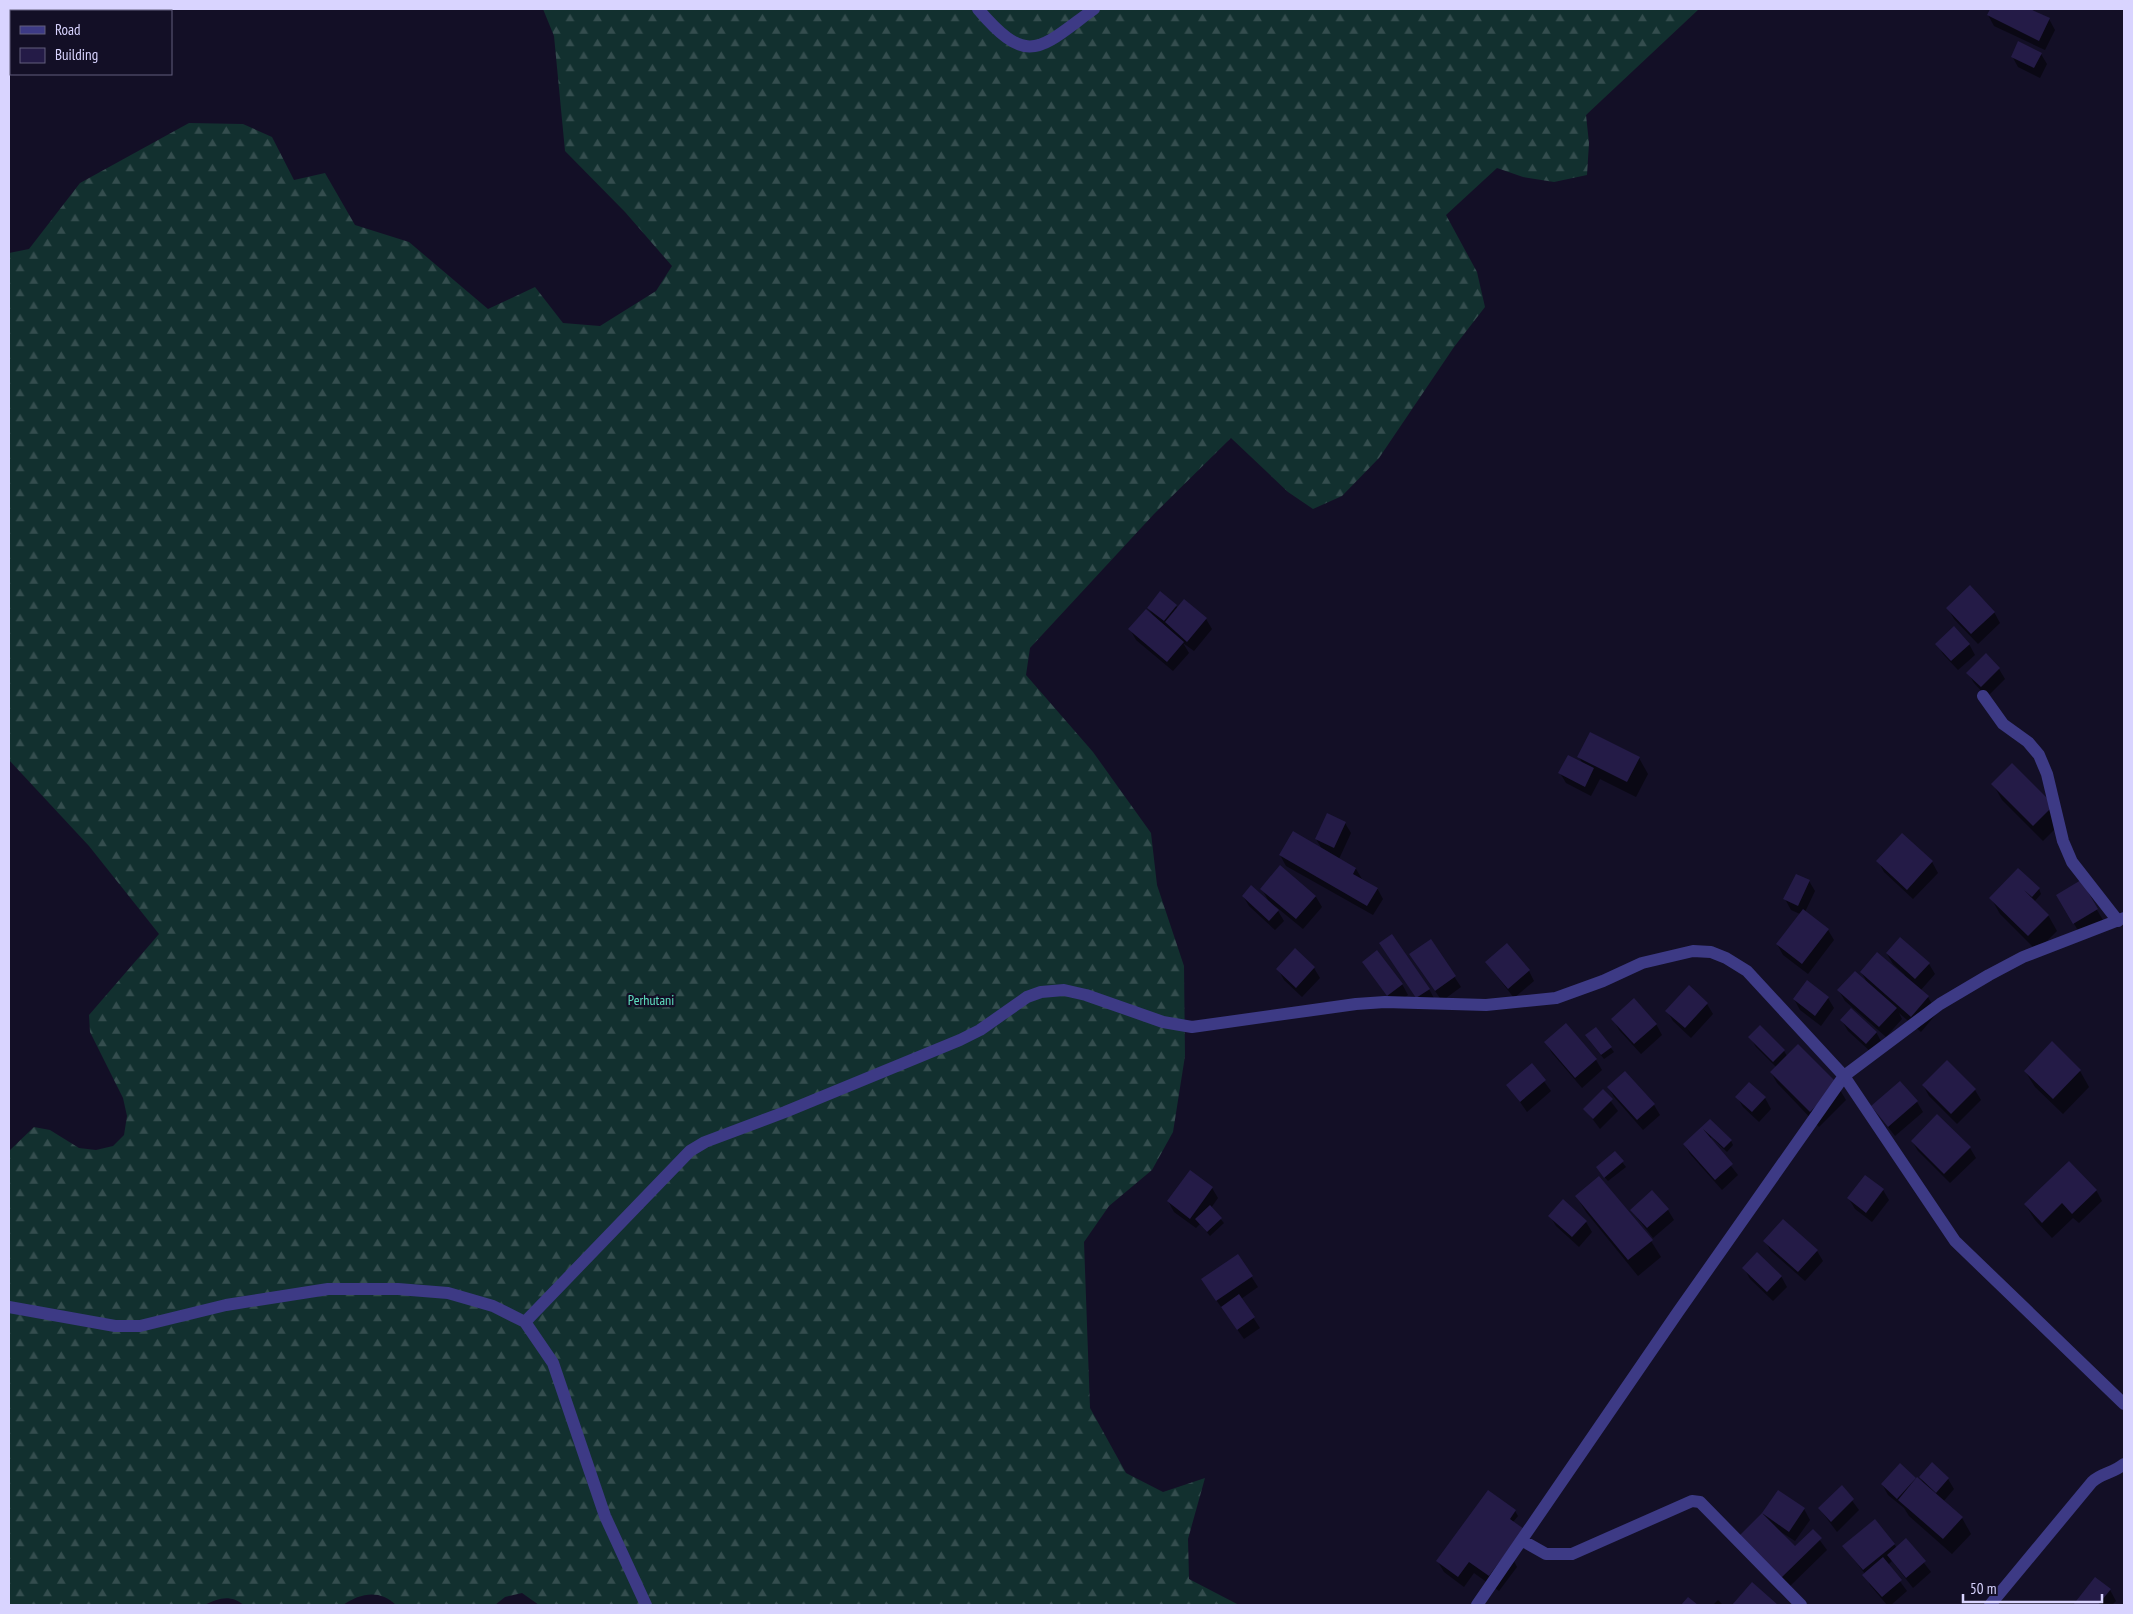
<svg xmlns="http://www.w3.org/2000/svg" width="2133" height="1614" font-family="'PT Sans Narrow',sans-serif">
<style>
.forest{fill:url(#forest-firs)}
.shadow{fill:#0007}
.building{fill:#241b47}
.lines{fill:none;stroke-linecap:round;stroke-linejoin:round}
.minor{stroke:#3d3a85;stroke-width:12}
.labels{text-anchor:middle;stroke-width:4.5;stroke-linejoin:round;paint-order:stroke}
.park-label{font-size:14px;fill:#5fe0c0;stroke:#130f26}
</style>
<defs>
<pattern id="forest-firs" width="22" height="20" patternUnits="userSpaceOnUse" patternTransform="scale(1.25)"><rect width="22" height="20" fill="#12302f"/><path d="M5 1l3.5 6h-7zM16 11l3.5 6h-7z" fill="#344d4e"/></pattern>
</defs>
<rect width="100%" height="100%" fill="#130f26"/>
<!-- forest -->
<path class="forest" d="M 543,9 L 1699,9 L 1586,115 L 1589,143 L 1587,175 L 1554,182 L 1523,177 L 1497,168 L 1446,215 L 1477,272 L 1485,307 L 1454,347 L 1379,458 L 1342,496 L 1313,509 L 1288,492 L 1231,438 L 1154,514 L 1030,648 L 1026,675 L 1093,752 L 1151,833 L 1157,885 L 1184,966 L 1185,1056 L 1173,1132 L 1152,1170 L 1109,1206 L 1084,1242 L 1090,1408 L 1126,1473 L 1163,1492 L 1205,1478 L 1188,1539 L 1189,1579 L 1239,1605 L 539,1605 L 522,1593 L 505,1597 L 495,1605 L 396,1605 C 380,1589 360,1593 343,1605 L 244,1605 C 230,1594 219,1598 204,1605 L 9,1605 L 9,1151 L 34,1127 L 50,1130 L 79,1148 L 96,1150 L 113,1146 L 124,1135 L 127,1116 L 123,1098 L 90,1032 L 89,1015 L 159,934 L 89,846 L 9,760 L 9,253 L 29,249 L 80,183 L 189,123 L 243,124 L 272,137 L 294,180 L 325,173 L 355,225 L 409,242 L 488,309 L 535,287 L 563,323 L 600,326 L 656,291 L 672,266 L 625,212 L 565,151 L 554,36 Z"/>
<!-- shadow -->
<path class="shadow" d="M 54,9 L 87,9 L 84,11 L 56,11 Z
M 1991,9 L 2027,9 L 2049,19 L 2055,30 L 2045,50 L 1994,26 L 1988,15 Z
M 2041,54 L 2047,64 L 2040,78 L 2018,67 L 2012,56 Z
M 1176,606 L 1178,609 L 1206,619 L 1212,629 L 1194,651 L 1183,643 L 1189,653 L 1173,671 L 1136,640 L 1130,629 L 1154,617 L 1148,608 Z
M 1948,608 L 1994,612 L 2000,623 L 1978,644 L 1954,619 Z
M 1937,644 L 1969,644 L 1975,655 L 1958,670 L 1943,654 Z
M 1999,669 L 2005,679 L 1987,697 L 1974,683 L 1968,673 Z
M 1579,757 L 1639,758 L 1648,774 L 1636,797 L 1600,779 L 1591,796 L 1566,783 L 1560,773 L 1583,764 Z
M 1993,784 L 2053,806 L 2062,822 L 2043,841 L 2002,800 Z
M 1345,823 L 1351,833 L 1339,859 L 1356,869 L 1362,879 L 1377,888 L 1383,899 L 1373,915 L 1286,866 L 1280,855 L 1322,849 L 1316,839 Z
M 1878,861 L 1932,862 L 1938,873 L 1913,899 L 1884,872 Z
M 1280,867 L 1316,897 L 1322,907 L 1303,929 L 1275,906 L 1284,921 L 1275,930 L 1249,906 L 1243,896 L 1269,902 L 1262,889 Z
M 2011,877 L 2039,889 L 2041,894 L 2034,902 L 2048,915 L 2057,931 L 2037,951 L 2000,914 L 1991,898 Z
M 1809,881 L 1815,891 L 1805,912 L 1828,930 L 1834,940 L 1808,974 L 1783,955 L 1777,944 L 1800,914 L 1791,910 L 1785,899 Z
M 2080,882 L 2103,920 L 2080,934 L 2058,896 Z
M 1431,941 L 1461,987 L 1442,1001 L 1417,965 Z
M 1380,944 L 1429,989 L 1435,1000 L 1423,1008 Z
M 1887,954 L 1929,964 L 1935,974 L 1920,991 L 1928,997 L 1937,1013 L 1921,1032 L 1899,1013 L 1902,1019 L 1886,1037 L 1845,1001 L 1839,991 L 1867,982 L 1861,972 L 1904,976 L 1905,975 L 1893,964 Z
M 1486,962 L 1529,971 L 1534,981 L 1514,998 Z
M 1363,963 L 1402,984 L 1408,995 L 1394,1005 Z
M 1314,968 L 1320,978 L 1302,997 L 1284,980 L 1278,969 Z
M 1828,998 L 1834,1008 L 1821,1026 L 1800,1010 L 1794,999 Z
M 1707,1004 L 1713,1014 L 1691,1038 L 1673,1021 L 1667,1011 Z
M 1613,1019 L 1656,1024 L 1662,1035 L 1641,1054 L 1619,1030 Z
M 1842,1021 L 1876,1032 L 1882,1043 L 1872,1053 L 1848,1031 Z
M 1566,1025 L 1596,1060 L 1602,1070 L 1582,1088 L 1552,1053 L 1546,1043 Z
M 1750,1037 L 1784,1051 L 1787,1056 L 1837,1085 L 1846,1100 L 1819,1127 L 1777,1083 L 1771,1072 L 1776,1067 L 1756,1047 Z
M 1589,1040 L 1611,1048 L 1614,1052 L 1604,1059 Z
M 1532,1065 L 1551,1091 L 1527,1112 L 1508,1085 Z
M 2025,1071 L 2080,1071 L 2089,1087 L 2063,1114 L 2035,1087 Z
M 1749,1084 L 1765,1098 L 1771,1109 L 1759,1122 L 1743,1107 L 1737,1097 Z
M 1923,1085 L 1975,1090 L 1981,1100 L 1957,1124 L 1929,1096 Z
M 1608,1087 L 1654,1105 L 1660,1115 L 1643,1130 L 1614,1097 Z
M 1603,1091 L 1618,1111 L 1600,1129 L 1585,1109 Z
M 1917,1102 L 1923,1112 L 1895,1136 L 1872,1107 Z
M 1702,1128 L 1731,1141 L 1733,1145 L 1727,1152 L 1711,1137 L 1710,1139 L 1738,1175 L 1722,1190 L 1690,1154 L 1684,1144 Z
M 1912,1141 L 1970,1148 L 1976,1158 L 1950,1183 L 1918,1151 Z
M 1615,1153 L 1626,1167 L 1608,1181 L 1600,1172 Z
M 1190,1172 L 1212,1188 L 1218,1198 L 1211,1208 L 1224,1223 L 1210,1236 L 1200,1224 L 1196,1228 L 1174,1212 L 1168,1201 Z
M 1883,1190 L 1889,1200 L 1872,1222 L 1855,1209 L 1849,1199 Z
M 2096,1190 L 2102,1201 L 2079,1223 L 2073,1218 L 2052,1238 L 2035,1220 L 2025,1204 Z
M 1576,1196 L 1651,1241 L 1661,1257 L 1638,1276 L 1586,1212 Z
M 1631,1210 L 1668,1210 L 1674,1220 L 1653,1238 Z
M 1550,1216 L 1586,1222 L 1592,1232 L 1579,1247 L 1556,1226 Z
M 1765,1241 L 1817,1251 L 1823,1261 L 1805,1281 L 1771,1251 Z
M 1238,1256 L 1258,1287 L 1241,1299 L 1260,1328 L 1244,1339 L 1209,1290 Z
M 1744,1268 L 1781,1276 L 1787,1287 L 1773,1301 L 1750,1279 Z
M 1932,1464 L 1948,1479 L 1954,1489 L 1943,1502 L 1962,1518 L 1971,1534 L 1952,1554 L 1909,1516 L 1904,1508 L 1888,1495 L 1882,1484 L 1915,1478 L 1924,1484 L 1920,1477 Z
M 1842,1487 L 1859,1510 L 1837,1532 L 1819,1508 Z
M 1779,1492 L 1804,1509 L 1810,1520 L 1795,1541 L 1781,1532 L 1795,1548 L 1813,1531 L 1827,1550 L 1788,1588 L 1741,1536 L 1763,1514 Z
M 1515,1511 L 1518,1516 L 1513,1522 L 1514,1561 L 1517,1567 L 1499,1591 L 1474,1573 L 1464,1587 L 1444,1572 L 1438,1562 Z
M 1906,1540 L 1931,1572 L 1913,1588 L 1892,1561 L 1888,1565 L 1907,1591 L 1891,1605 L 1887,1605 L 1870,1585 L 1865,1574 L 1844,1546 L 1894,1544 L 1897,1548 Z
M 2096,1579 L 2110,1590 L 2116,1601 L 2112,1605 L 2075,1605 Z
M 1718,1600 L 1723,1605 L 1713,1605 Z"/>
<!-- building -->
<path class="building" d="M 1990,9 L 2030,9 L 2050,18 L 2039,41 L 1987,15 Z
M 2018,41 L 2042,53 L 2034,68 L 2011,57 Z
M 1970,585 L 1995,612 L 1971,634 L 1946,608 Z
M 1160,591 L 1177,605 L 1164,621 L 1147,608 Z
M 1184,599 L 1207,618 L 1187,642 L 1165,622 Z
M 1146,609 L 1184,642 L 1167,662 L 1128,629 Z
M 1954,626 L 1970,644 L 1951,661 L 1935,644 Z
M 1986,653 L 2000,668 L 1981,687 L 1966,673 Z
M 1590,732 L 1640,757 L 1627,782 L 1577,757 Z
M 1568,755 L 1594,768 L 1585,787 L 1558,773 Z
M 2012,763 L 2054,805 L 2033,826 L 1991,784 Z
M 1327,813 L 1346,822 L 1334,848 L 1315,839 Z
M 1293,831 L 1356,868 L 1353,874 L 1378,888 L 1367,906 L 1279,855 Z
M 1902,833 L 1933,861 L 1907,890 L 1876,861 Z
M 1280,865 L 1316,896 L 1296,919 L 1260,889 Z
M 2018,868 L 2040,888 L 2032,897 L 2024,890 L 2049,915 L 2028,936 L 1989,898 Z
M 1796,874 L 1810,880 L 1798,906 L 1783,899 Z
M 2081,880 L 2098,909 L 2073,924 L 2056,895 Z
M 1251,885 L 1279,910 L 1269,921 L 1242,896 Z
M 1803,909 L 1829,929 L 1802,964 L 1776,944 Z
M 1392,934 L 1430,989 L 1416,998 L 1379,943 Z
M 1900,937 L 1930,963 L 1915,979 L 1886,953 Z
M 1431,939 L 1456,976 L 1435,991 L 1409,954 Z
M 1507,943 L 1530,970 L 1508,989 L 1485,962 Z
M 1295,948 L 1315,967 L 1296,988 L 1276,969 Z
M 1377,950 L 1403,984 L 1387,996 L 1362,962 Z
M 1877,952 L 1929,996 L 1911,1017 L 1860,972 Z
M 1855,971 L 1897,1008 L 1879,1027 L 1837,990 Z
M 1807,980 L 1829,997 L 1815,1016 L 1793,999 Z
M 1689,985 L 1708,1003 L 1685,1028 L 1665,1011 Z
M 1634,998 L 1657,1024 L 1634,1044 L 1611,1019 Z
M 1851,1008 L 1877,1032 L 1866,1044 L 1840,1020 Z
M 1566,1023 L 1597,1059 L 1575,1078 L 1544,1042 Z
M 1760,1025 L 1785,1050 L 1773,1062 L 1748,1037 Z
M 1596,1027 L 1612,1047 L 1601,1055 L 1585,1035 Z
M 2052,1041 L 2081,1070 L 2053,1099 L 2024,1071 Z
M 1798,1044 L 1838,1084 L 1810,1112 L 1770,1072 Z
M 1947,1060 L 1976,1089 L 1951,1114 L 1922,1085 Z
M 1532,1063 L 1546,1080 L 1520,1102 L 1506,1085 Z
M 1625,1071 L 1655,1104 L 1637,1120 L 1607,1087 Z
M 1900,1081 L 1918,1101 L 1888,1127 L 1871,1106 Z
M 1749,1082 L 1766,1097 L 1752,1112 L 1735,1097 Z
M 1603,1089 L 1613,1099 L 1593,1119 L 1583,1109 Z
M 1937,1114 L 1971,1147 L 1944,1174 L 1911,1141 Z
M 1710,1119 L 1732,1140 L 1724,1148 L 1703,1129 L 1733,1164 L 1715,1180 L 1683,1144 Z
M 1615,1151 L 1624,1161 L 1604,1178 L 1596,1167 Z
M 2069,1161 L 2097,1190 L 2072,1214 L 2062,1203 L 2042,1223 L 2024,1204 Z
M 1190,1170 L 1213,1187 L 1190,1219 L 1167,1201 Z
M 1865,1175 L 1884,1189 L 1866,1213 L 1847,1198 Z
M 1599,1176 L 1653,1240 L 1628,1260 L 1575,1196 Z
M 1652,1190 L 1669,1209 L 1647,1228 L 1630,1210 Z
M 1563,1199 L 1587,1221 L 1572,1237 L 1548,1216 Z
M 1210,1205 L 1222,1218 L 1207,1232 L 1195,1219 Z
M 1783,1219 L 1818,1250 L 1798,1272 L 1763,1241 Z
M 1757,1252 L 1782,1276 L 1767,1292 L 1742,1268 Z
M 1238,1254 L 1253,1276 L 1216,1301 L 1201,1279 Z
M 1239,1294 L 1255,1317 L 1237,1330 L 1221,1307 Z
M 1932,1462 L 1949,1478 L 1936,1493 L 1919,1477 Z
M 1900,1463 L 1916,1478 L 1897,1499 L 1881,1484 Z
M 1917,1477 L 1963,1517 L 1943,1539 L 1898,1500 Z
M 1842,1485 L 1854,1499 L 1831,1522 L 1818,1508 Z
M 1488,1490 L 1516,1510 L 1510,1519 L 1524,1529 L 1489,1576 L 1469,1562 L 1458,1577 L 1436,1561 Z
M 1778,1490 L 1805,1508 L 1789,1532 L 1762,1513 L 1795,1546 L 1813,1529 L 1822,1538 L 1781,1578 L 1739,1536 L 1762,1513 Z
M 1875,1519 L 1895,1544 L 1863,1570 L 1842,1546 Z
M 1906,1538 L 1926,1561 L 1906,1578 L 1887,1555 Z
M 1883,1557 L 1902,1580 L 1882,1597 L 1862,1575 Z
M 2095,1577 L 2111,1589 L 2098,1605 L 2073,1605 Z
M 1752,1582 L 1778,1605 L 1732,1605 Z
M 1688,1597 L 1698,1605 L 1681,1605 Z"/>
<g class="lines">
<!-- minor -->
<path class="minor" d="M 978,9 C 1029,69 1040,48 1094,9
M 1983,696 L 2003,724 L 2028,742 L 2039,755 L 2047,774 L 2063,841 L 2072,862 L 2118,921
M 9,1307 L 115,1326 L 140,1326 L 226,1305 L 328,1289 L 398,1289 L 448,1293 L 493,1306 L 525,1322 L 553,1363 L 605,1516 L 646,1605
M 525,1322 L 690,1151 L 705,1142 L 785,1112 L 960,1040 L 980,1030 L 1027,997 L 1041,992 L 1064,990 L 1086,995 L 1163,1022 L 1192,1027 L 1356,1004 L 1385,1002 L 1486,1005 L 1556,998 L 1603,981 L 1642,963 L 1693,951 L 1711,952 L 1726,958 L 1747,971 L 1844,1076 L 1955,1241 L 2124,1404
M 1523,1541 L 1546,1554 L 1572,1554 L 1692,1501 L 1700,1502 L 1801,1605
M 1477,1605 L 1678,1312 L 1844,1076 L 1940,1004 L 1989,975 L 2023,957 L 2124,918
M 1990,1605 L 2092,1482 C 2101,1473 2114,1473 2124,1464"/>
</g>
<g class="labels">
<!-- park labels -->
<g class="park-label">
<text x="651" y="1005">Perhutani</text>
</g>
</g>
<!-- border -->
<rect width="2133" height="1614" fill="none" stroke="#d9d4ff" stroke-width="20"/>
<!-- legend -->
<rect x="10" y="10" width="162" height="65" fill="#130f26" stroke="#625e7d"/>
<rect x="20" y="26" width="25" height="8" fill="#3d3a85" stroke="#625e7d"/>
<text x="55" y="35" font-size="15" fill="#d9d4ff">Road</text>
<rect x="20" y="48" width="25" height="15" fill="#241b47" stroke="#625e7d"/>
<text x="55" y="60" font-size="15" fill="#d9d4ff">Building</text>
<!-- scale -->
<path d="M1963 1594v8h139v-8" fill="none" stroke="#d9d4ff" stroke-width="2.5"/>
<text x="1970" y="1594" font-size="15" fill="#d9d4ff" stroke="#130f26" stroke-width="4" paint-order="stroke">50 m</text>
</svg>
